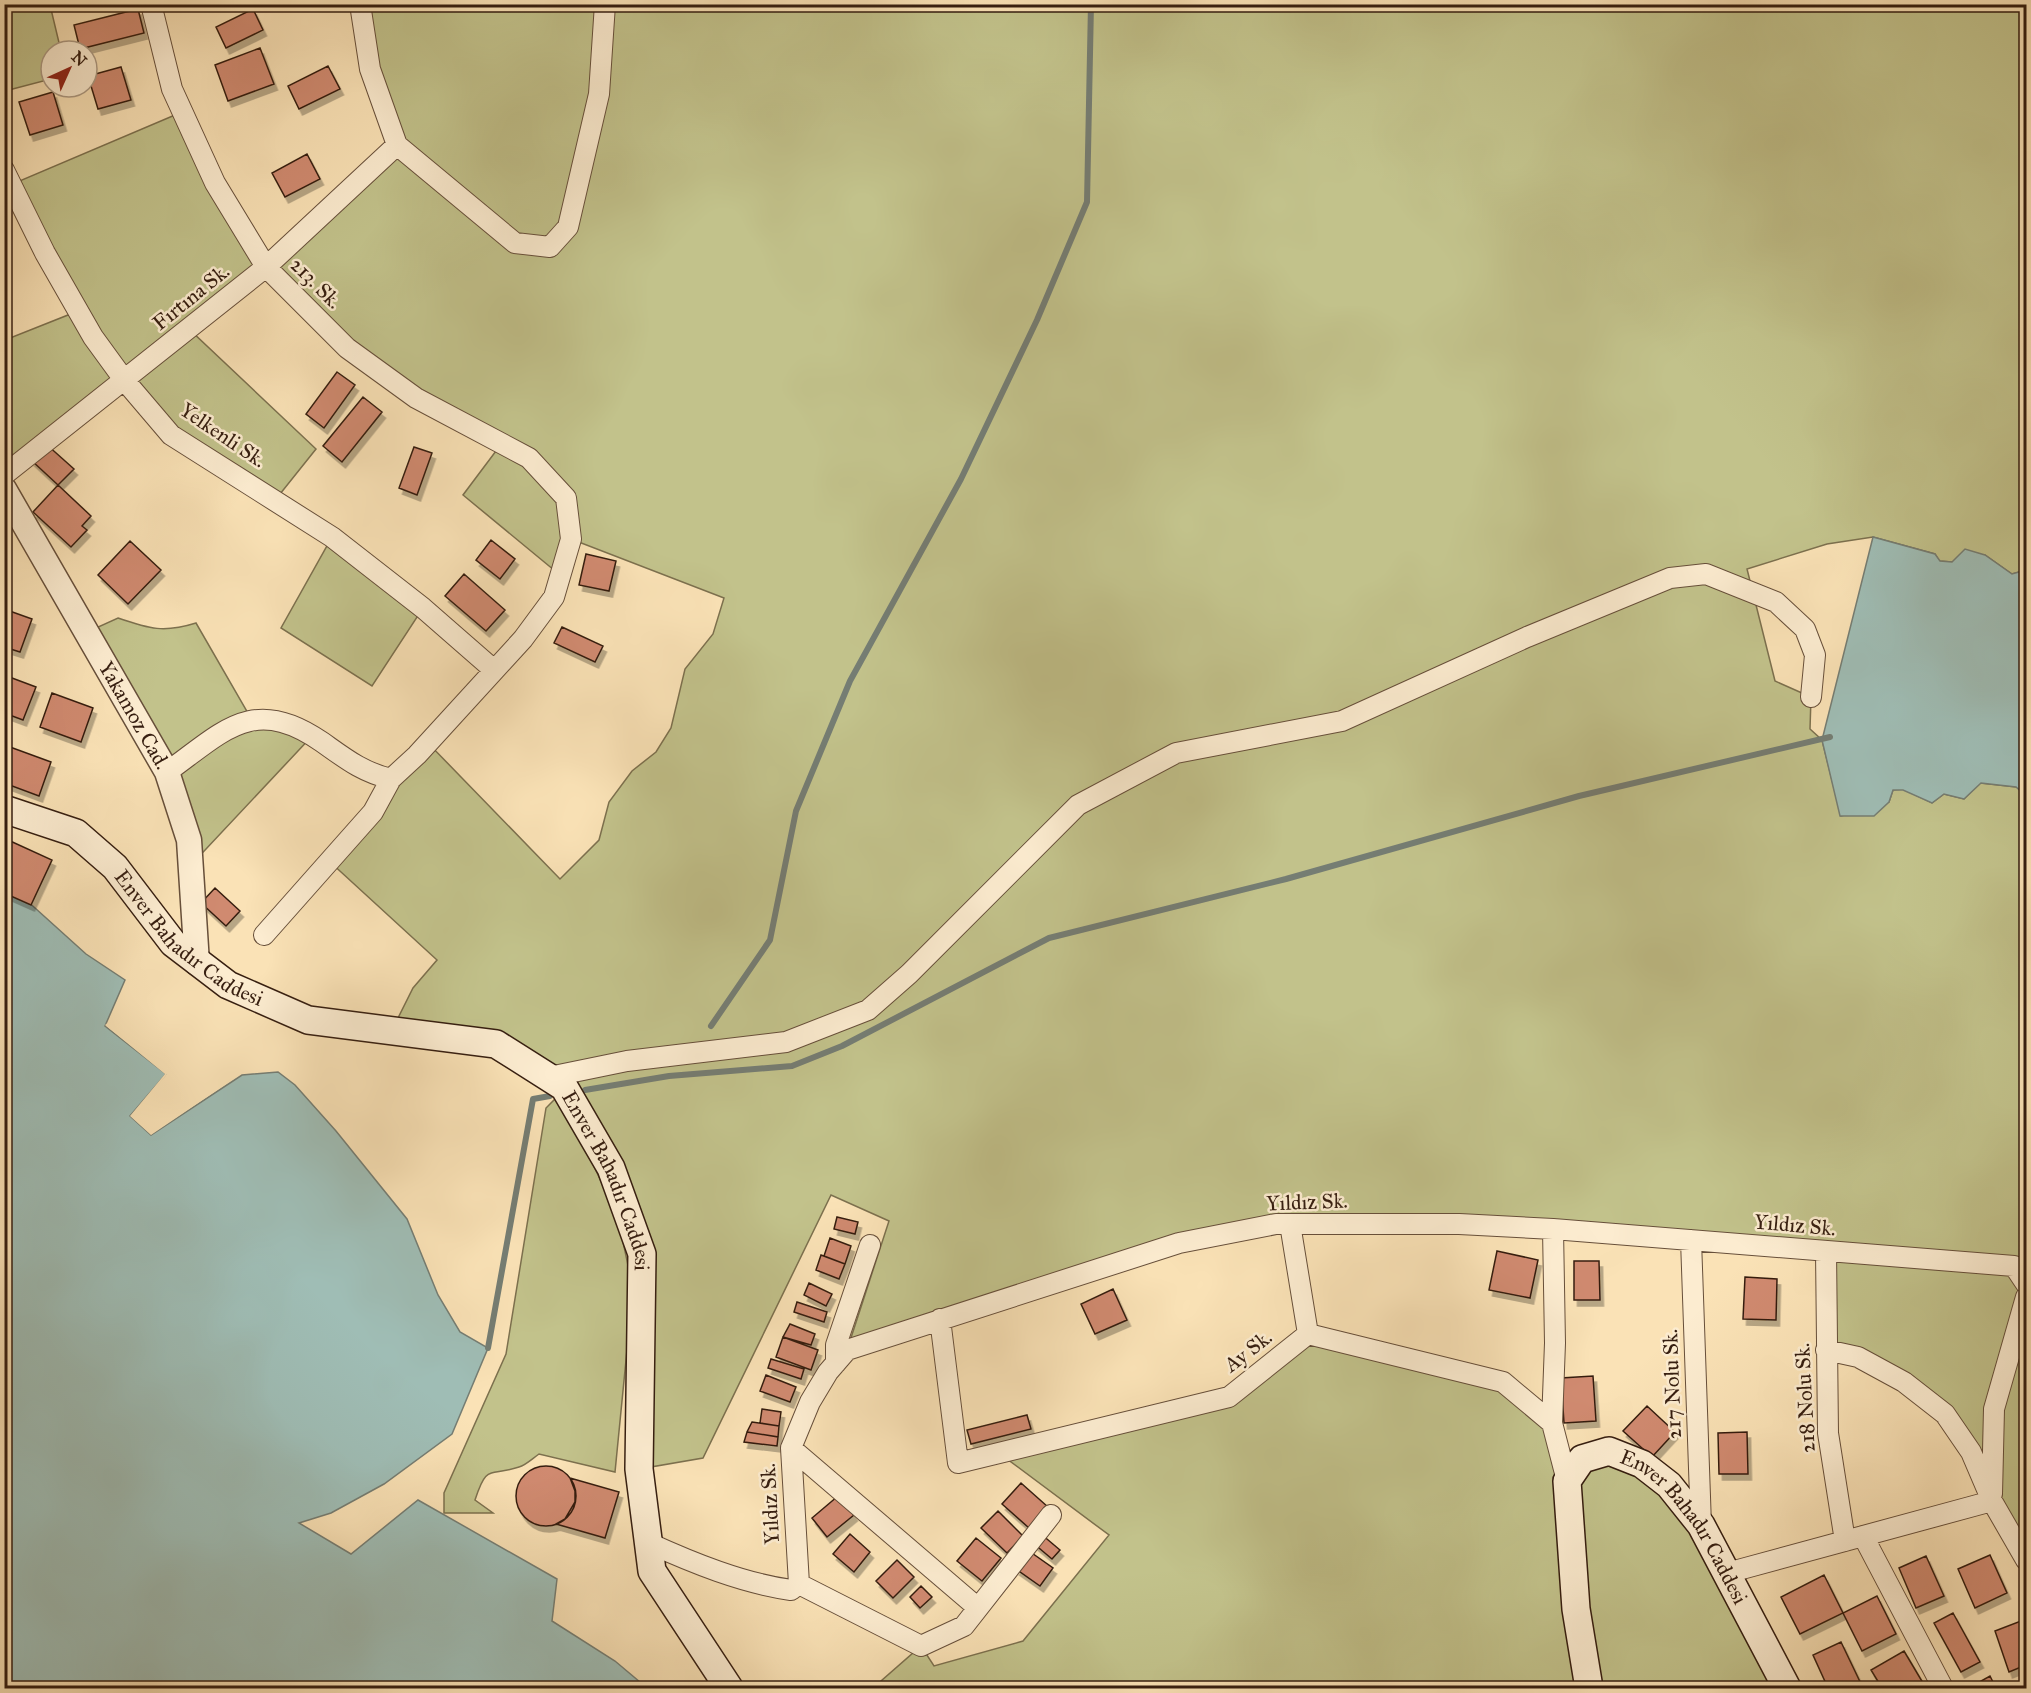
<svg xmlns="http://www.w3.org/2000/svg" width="2031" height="1693" font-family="'IM FELL Great Primer',serif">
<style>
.green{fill:#c2c28b;stroke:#7c704e;stroke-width:1.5}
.water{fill:#9fbdb5;stroke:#757d73;stroke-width:1.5}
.pier{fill:#fae2b6}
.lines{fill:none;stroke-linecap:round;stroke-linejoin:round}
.stream{stroke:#757d73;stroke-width:6}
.building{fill:#d08a70;stroke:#361e10;stroke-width:1.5;filter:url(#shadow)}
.minor-casing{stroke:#674f3a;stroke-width:22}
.tertiary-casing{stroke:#674f3a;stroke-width:27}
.secondary-casing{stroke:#361e10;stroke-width:30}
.minor{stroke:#fcecd0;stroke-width:20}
.tertiary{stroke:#fcecd0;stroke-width:24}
.secondary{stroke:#fcecd0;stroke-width:27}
.labels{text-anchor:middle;stroke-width:5;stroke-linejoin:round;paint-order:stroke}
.street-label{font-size:21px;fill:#361e10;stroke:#fcecd0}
</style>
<defs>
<filter id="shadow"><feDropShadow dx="3.5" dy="6" stdDeviation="0" flood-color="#0004"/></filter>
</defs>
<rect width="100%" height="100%" fill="#fae2b6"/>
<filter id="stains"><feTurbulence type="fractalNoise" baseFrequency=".00333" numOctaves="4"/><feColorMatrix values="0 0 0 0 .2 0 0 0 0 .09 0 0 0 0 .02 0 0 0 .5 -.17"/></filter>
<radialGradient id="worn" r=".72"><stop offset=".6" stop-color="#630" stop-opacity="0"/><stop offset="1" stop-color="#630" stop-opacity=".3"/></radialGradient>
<!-- green -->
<path class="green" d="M 4,5 L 50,5 L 61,51 L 51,51 L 51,79 L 5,91 Z
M 360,5 L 2026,5 L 2026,570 L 2012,574 L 1985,555 L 1952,562 L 1939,561 L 1935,554 L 1873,537 L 1827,544 L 1747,569 L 1775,681 L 1811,697 L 1810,729 L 1822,740 L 1841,816 L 1889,802 L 1893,790 L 1903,789 L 1932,803 L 1944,794 L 1964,799 L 1980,783 L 2017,787 L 2024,794 L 2026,793 L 2026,1560 L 1945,1414 L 1826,1350 L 1826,1251 L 1276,1224 L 847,1350 L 889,1221 L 831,1195 L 703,1458 L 639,1469 L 642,1254 L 564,1087 L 496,1044 L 392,1030 L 413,988 L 437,960 L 329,861 L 428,743 L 560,879 L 599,840 L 609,802 L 632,771 L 656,752 L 671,728 L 685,669 L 713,634 L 724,598 L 571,539 L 560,575 L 463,495 L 502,443 L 416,398 L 266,267 L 189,329 L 316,449 L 276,499 L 171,435 L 125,381 L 5,475 L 5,340 L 78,311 L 10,185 L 182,112 L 266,266 L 397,145 Z
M 332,537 L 423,608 L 372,686 L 281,628 Z
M 118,618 C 150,629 164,633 196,623 L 252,720 L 313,735 L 191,865 L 189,840 L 87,632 Z
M 555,1099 L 579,1134 L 618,1218 L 633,1289 L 615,1472 L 539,1454 C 533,1458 526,1465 519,1467 C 489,1477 487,1463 475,1500 L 493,1513 L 444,1513 L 444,1493 L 506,1354 L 546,1108 Z
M 1308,1334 L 1503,1382 L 1552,1423 L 1567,1481 L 1609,1451 L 1669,1485 L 1787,1688 L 873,1688 L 921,1646 L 934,1666 L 1023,1641 L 1109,1535 L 999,1453 L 1229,1397 Z"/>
<!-- water -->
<path class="water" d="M 1873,537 L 1935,554 L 1940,561 L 1952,562 L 1965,549 L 1985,555 L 2012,574 L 2026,570 L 2026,793 L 2024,794 L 2016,787 L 1981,783 L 1964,799 L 1944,794 L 1932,803 L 1903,790 L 1893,790 L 1889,802 L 1874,816 L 1840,816 L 1822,740 Z
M 4,880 L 86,954 L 125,980 L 105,1026 L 166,1074 L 130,1116 L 151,1135 L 242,1075 L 278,1072 L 295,1085 L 336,1131 L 407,1219 L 438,1295 L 460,1332 L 488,1348 L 452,1434 L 384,1484 L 331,1513 L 299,1523 L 351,1554 L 418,1500 L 557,1579 L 552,1621 L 615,1661 L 647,1688 L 5,1688 Z"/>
<!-- pier -->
<path class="pier" d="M 110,1021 L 109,1025 L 168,1073 L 134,1116 L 151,1132 L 244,1072 L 151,1135 L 130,1116 L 165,1074 L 105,1025 Z"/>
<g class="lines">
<!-- stream -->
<path class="stream" d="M 711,1026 L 770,940 L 796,811 L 850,681 L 961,479 L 1037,320 L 1087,202 L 1091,4
M 585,1090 L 669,1076 L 792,1066 L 842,1046 L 1049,938 L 1286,879 L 1579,796 L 1830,737
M 488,1348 L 533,1099 L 550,1096"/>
</g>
<!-- building -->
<path class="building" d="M 138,9 L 144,33 L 80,49 L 74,25 Z
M 253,9 L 263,30 L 226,48 L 216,27 Z
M 260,48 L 274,84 L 228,101 L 215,65 Z
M 328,66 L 340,89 L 299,109 L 288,86 Z
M 121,67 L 131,100 L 98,109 L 88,76 Z
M 53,92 L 63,125 L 30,135 L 19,102 Z
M 307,154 L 320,179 L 285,197 L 272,173 Z
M 337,372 L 355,385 L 324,428 L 306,414 Z
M 363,397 L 382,412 L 342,462 L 323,446 Z
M 46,444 L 74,469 L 58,485 L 31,460 Z
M 414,447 L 432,453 L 417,495 L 399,488 Z
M 58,485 L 91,516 L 82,526 L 87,530 L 71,547 L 33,512 Z
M 491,540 L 515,559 L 500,579 L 476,560 Z
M 130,541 L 161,570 L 128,604 L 98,575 Z
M 586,554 L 616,561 L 609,591 L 579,585 Z
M 464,574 L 505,610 L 486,631 L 445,596 Z
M 4,609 L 32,619 L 20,652 L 4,647 Z
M 562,627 L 603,646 L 595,662 L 554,643 Z
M 4,675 L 36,687 L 23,720 L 4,713 Z
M 52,693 L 93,708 L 81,742 L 40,727 Z
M 10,747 L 51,762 L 39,796 L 4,783 L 4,761 Z
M 8,840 L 52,860 L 31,905 L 4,893 L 4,849 Z
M 215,888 L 240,911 L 226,926 L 201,903 Z
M 837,1217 L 858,1222 L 855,1234 L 834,1229 Z
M 830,1238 L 851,1246 L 845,1264 L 824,1256 Z
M 1497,1251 L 1538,1260 L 1530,1298 L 1489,1290 Z
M 821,1255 L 845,1264 L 839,1279 L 816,1270 Z
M 1574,1261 L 1599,1261 L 1600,1300 L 1574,1300 Z
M 1745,1277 L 1777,1279 L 1776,1320 L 1743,1319 Z
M 809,1283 L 832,1294 L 826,1306 L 804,1295 Z
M 1113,1289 L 1127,1320 L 1095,1334 L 1081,1304 Z
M 797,1302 L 827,1312 L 824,1322 L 794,1312 Z
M 790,1324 L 815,1334 L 811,1345 L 783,1337 Z
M 783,1337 L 818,1350 L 811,1370 L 776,1357 Z
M 771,1359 L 804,1369 L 801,1379 L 768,1368 Z
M 766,1375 L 796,1387 L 790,1402 L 760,1391 Z
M 1593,1376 L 1596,1421 L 1564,1423 L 1561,1378 Z
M 1647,1406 L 1675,1432 L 1652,1457 L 1623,1431 Z
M 762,1409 L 781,1412 L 779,1426 L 760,1423 Z
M 1027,1415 L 1031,1429 L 971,1444 L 967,1430 Z
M 752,1422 L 779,1426 L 778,1437 L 747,1432 Z
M 747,1432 L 778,1437 L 777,1446 L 744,1442 Z
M 1747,1432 L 1748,1474 L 1719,1474 L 1718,1433 Z
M516 1496a30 30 0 1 1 60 0a30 30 0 1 1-60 0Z
M 570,1478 L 619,1492 L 605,1538 L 556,1524 L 565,1519 L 575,1502 L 575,1491 Z
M 1021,1483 L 1048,1507 L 1029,1528 L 1002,1504 Z
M 838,1496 L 854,1515 L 827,1537 L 812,1518 Z
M 998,1511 L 1023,1536 L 1007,1553 L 981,1528 Z
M 850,1534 L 870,1552 L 854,1572 L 833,1554 Z
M 1041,1534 L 1060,1550 L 1052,1559 L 1033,1543 Z
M 976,1538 L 1001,1558 L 982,1581 L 957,1561 Z
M 1029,1551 L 1053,1568 L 1040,1586 L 1016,1569 Z
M 1990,1555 L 2007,1593 L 1975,1608 L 1958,1569 Z
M 1926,1556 L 1944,1596 L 1916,1608 L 1899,1568 Z
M 897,1560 L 914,1577 L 893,1598 L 876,1581 Z
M 1824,1575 L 1843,1613 L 1800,1634 L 1781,1597 Z
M 921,1586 L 932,1597 L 920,1608 L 910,1597 Z
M 1877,1596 L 1896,1634 L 1862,1651 L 1843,1613 Z
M 1953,1613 L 1980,1662 L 1961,1672 L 1934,1623 Z
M 2026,1619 L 2026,1665 L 2009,1672 L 1995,1631 Z
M 1841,1642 L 1863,1688 L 1828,1688 L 1813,1655 Z
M 1904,1651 L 1926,1688 L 1882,1688 L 1871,1670 Z
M 1990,1676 L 1996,1688 L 1973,1688 L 1972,1686 Z"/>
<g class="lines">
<defs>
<path id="minor" d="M 151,4 L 172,89 L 215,183 L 266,267 L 347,348 L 416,398 L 529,458 L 566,498 L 571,539 L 554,597 L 523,639 L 417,755 L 391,779 C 362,772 346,759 322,742 C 253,694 223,732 167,772
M 360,4 L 370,69 L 397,145 L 515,243 L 550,247 L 568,227 L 599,94 L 605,4
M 4,170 L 45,253 L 93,337 L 125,381 L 171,435 L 332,537 L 423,608 L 494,670
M 4,475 L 266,267 L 397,145
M 264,935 L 373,812 L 391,779
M 549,1077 L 627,1061 L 786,1042 L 868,1010 L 909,974 L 1078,805 L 1176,753 L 1342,721 L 1527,637 L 1670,578 L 1706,574 L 1776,602 L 1805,629 L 1815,655 L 1811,697
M 1290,1224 L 1308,1334
M 1553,1229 L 1555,1343 L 1552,1423 L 1567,1481
M 1691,1240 L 1701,1525
M 1826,1251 L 1828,1433 L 1845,1541
M 940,1319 L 958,1463 L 1229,1397 L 1308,1334
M 1308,1334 L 1503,1382 L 1552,1423
M 1826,1350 L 1858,1357 L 1904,1382 L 1945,1414 L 1971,1452 L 1992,1501
M 836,1363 L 836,1345 L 870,1245
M 791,1448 L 978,1608
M 1992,1494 L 1994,1409 L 2026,1297
M 1863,1536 L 1943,1688
M 649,1543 C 693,1563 742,1583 791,1590 L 799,1584
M 1727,1573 L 1992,1501 L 2026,1560
M 799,1584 L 791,1448 L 810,1402 L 828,1372 L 847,1350 L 1179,1243 L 1276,1224 L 1459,1224 L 1553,1229 L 2014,1266 L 2026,1284
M 799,1584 L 921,1646 L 964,1626 L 1051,1515"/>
<g id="tertiary">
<path id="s1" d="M 4,489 L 167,772 L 189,840 L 197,963"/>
</g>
<g id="secondary">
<path id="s2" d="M 4,809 L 76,833 L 115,867 L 173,943 L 228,985 L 308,1020 L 496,1044 L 564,1087 L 611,1168 L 642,1254 L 639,1469 L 652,1571 L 729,1688"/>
<path id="s3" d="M 1589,1688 L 1576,1609 L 1567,1481 L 1582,1459 L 1609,1451 L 1642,1464 L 1669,1485 L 1701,1525 L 1787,1688"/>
</g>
</defs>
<!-- minor casing -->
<use href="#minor" class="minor-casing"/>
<!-- tertiary casing -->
<use href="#tertiary" class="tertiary-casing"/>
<!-- secondary casing -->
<use href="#secondary" class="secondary-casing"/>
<!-- minor -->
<use href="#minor" class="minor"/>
<!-- tertiary -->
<use href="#tertiary" class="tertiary"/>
<!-- secondary -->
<use href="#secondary" class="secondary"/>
</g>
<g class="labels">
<!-- street labels -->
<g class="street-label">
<text transform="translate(316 283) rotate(45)" y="7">213. Sk.</text>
<text transform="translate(191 297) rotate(-39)" y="7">Fırtına Sk.</text>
<text transform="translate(223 435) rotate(34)" y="7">Yelkenli Sk.</text>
<text dy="7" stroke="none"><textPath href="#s1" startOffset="261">Yakamoz Cad.</textPath></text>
<text dy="7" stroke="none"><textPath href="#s2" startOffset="232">Enver Bahadır Caddesi</textPath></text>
<text dy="7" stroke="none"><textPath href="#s2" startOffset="754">Enver Bahadır Caddesi</textPath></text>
<text transform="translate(1307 1202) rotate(-2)" y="7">Yıldız Sk.</text>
<text transform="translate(1795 1225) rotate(5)" y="7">Yıldız Sk.</text>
<text transform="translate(1248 1351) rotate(-38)" y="7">Ay Sk.</text>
<text transform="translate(1672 1384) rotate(-92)" y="7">217 Nolu Sk.</text>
<text transform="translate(1805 1398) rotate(-93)" y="7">218 Nolu Sk.</text>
<text transform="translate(770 1504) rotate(-93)" y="7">Yıldız Sk.</text>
<text dy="7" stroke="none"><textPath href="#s3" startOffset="374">Enver Bahadır Caddesi</textPath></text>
</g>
</g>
<!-- margin -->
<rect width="2031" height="1693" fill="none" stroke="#fae2b6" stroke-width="24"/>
<rect x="6" y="6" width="2019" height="1681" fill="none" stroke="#361e10" stroke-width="3"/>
<rect x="12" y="12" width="2007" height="1669" fill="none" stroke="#361e10" stroke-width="1.5"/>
<!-- north arrow -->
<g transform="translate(69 69) rotate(45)"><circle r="28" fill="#fcecd0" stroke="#ad9a83" stroke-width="1.5"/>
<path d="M0-4.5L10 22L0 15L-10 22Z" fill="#8f2418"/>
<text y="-9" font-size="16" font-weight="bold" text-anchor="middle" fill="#361e10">N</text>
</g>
<rect width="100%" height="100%" filter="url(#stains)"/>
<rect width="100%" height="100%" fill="url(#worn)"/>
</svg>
